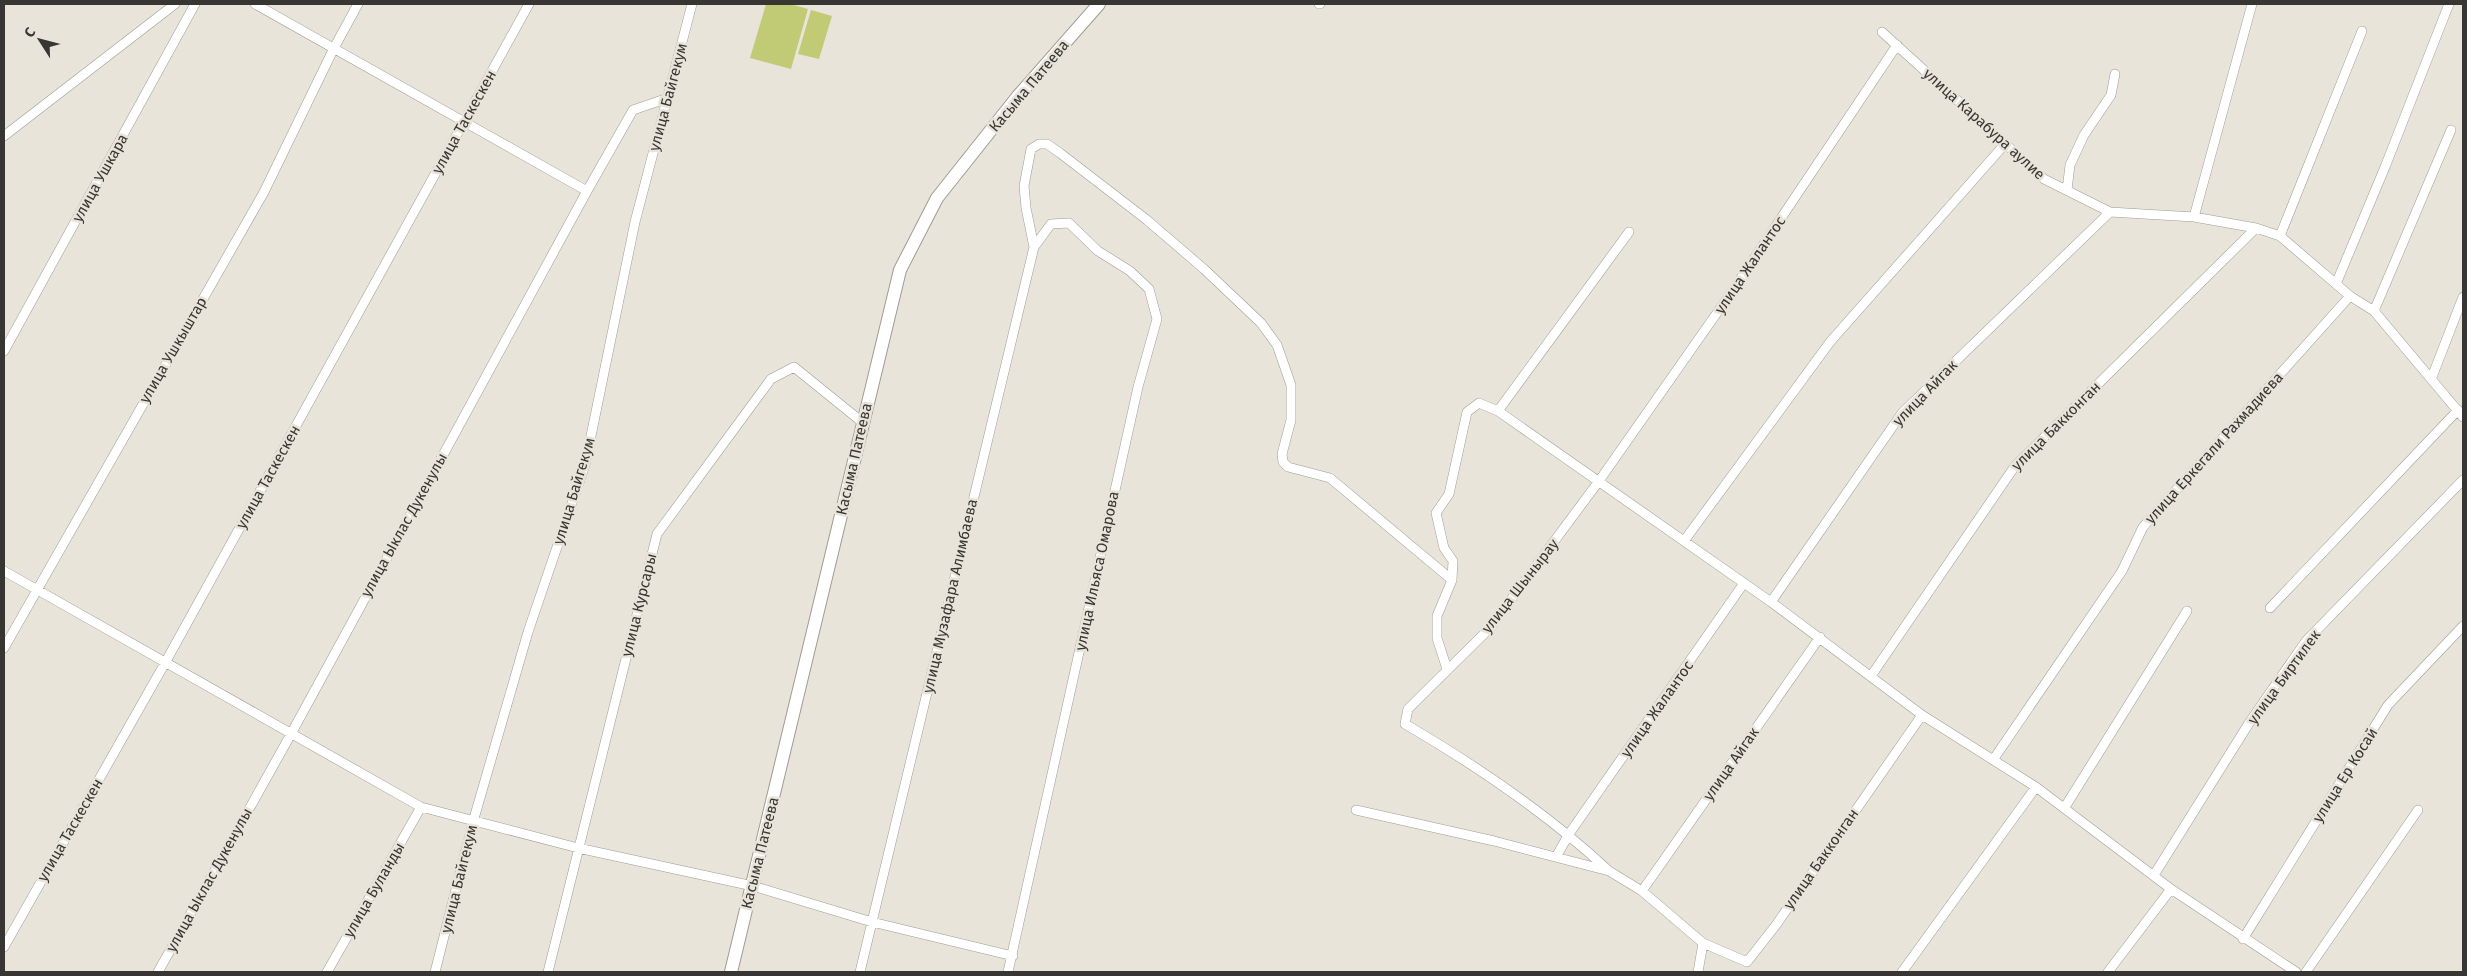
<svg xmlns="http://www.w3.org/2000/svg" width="2467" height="976" font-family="'Fira Sans',sans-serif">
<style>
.green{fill:#c1cb76}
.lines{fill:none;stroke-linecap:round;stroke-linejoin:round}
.street-casing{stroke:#9f9c92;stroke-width:10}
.secondary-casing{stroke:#9f9c92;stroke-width:14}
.street{stroke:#fff;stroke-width:9}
.secondary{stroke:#fff;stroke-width:12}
.labels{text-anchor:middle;stroke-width:5;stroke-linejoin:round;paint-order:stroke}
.street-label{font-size:15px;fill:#373632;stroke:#e8e4da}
</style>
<rect width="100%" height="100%" fill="#e8e4da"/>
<!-- green -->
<path class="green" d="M 766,4 L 790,4 L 808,9 L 791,69 L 750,58 Z
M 811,10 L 832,16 L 819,59 L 798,54 Z"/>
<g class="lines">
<defs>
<path id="street" d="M 255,4 L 587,191
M 1319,4 L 1320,4
M 1882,32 L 2044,179 L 2110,212 L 2194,217 L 2256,228 L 2280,236 L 2350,296 L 2374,311 L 2463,417
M 4,136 L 175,4
M 2067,190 L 2070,165 L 2084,135 L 2111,95 L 2115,74
M 2194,217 L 2252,4
M 2280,236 L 2362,31
M 1034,247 L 1026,208 L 1024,186 L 1031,149 L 1039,144 L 1047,144 L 1060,153 L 1147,220 L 1204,269 L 1261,323 L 1277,345 L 1291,385 L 1291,420 L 1282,454 L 1283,462 L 1288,467 L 1330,478 L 1452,580
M 2336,284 L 2385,167 L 2449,4
M 2374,311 L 2451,130
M 4,351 L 195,4
M 2432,377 L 2463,297
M 1498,411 L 1629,232
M 1684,541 L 1830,342 L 2005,144
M 4,571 L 421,807 L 578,848 L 753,886 L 872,922 L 1013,956
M 1771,602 L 1902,413 L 2110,212
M 2270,608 L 2458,410
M 4,648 L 264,192 L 334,48 L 358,4
M 1447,669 L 1437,638 L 1437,616 L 1452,580 L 1453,561 L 1444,548 L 1436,513 L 1449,494 L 1467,412 L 1479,403 L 1498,411 L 1771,602 L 1922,715 L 2036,787 L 2171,889 L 2296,972
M 1871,676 L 2015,466 L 2256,228
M 1993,760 L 2122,571 L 2143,527 L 2350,296
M 2065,807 L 2187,611
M 1356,810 L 1494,841 L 1609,871 L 1642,891 L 1703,943 L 1747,962 L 1776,925 L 1922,715
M 1556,857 L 1569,834 L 1744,583
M 1609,871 C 1548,814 1477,766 1405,724 L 1408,709 L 1489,629 L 1599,481 L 1733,290 L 1897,45
M 2154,875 L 2251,720 L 2306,641 L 2463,480
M 1642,891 L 1820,637
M 2243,939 L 2388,705 L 2463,626
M 4,947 L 165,663 L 529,4
M 158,972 L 291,734 L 587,191 L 633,110 L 668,98
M 327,972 L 421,807
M 435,972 L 473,822 L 528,632 L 585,465 L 635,222 L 692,4
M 548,972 L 657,534 L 771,379 L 794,367 L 862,422
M 860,972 L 1034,247 L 1051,224 L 1069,223 L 1098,251 L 1130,271 L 1149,289 L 1157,319 L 1138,387 L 1008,972
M 1698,972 L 1703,943
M 1902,972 L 2036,787
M 2108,972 L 2171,889
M 2306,972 L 2418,810"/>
<path id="secondary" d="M 731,972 L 900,270 L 937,198 L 1018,96 L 1099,4"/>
</defs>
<!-- street casing -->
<use href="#street" class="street-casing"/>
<!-- secondary casing -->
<use href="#secondary" class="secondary-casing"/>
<!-- street -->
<use href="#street" class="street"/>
<!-- secondary -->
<use href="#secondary" class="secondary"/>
</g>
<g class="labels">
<!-- street labels -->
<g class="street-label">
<text transform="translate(1029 86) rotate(-50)" y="5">Касыма Патеева</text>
<text transform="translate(668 97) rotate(-75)" y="5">улица Байгекум</text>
<text transform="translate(464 122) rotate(-61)" y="5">улица Таскескен</text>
<text transform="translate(1984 124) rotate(42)" y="5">улица Карабура аулие</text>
<text transform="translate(100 178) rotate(-61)" y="5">улица Ушкара</text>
<text transform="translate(1750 265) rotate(-56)" y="5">улица Жалантос</text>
<text transform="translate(173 350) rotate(-60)" y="5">улица Ушкыштар</text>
<text transform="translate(1925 393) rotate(-46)" y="5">улица Айгак</text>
<text transform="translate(2056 426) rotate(-45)" y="5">улица Бакконган</text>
<text transform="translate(2214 448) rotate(-48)" y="5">улица Еркегали Рахмадиева</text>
<text transform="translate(854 459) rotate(-77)" y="5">Касыма Патеева</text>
<text transform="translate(268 477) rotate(-61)" y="5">улица Таскескен</text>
<text transform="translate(574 491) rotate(-73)" y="5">улица Байгекум</text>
<text transform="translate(404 525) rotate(-61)" y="5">улица Ыклас Дукенулы</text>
<text transform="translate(1097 571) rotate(-78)" y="5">улица Ильяса Омарова</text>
<text transform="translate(1520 586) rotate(-52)" y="5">улица Шынырау</text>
<text transform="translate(950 596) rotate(-77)" y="5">улица Музафара Алимбаева</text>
<text transform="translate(639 605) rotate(-76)" y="5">улица Курсары</text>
<text transform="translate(2284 677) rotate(-54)" y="5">улица Биртилек</text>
<text transform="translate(1657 709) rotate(-55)" y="5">улица Жалантос</text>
<text transform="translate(1731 764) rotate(-55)" y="5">улица Айгак</text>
<text transform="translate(2345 775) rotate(-58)" y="5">улица Ер Косай</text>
<text transform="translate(70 830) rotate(-60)" y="5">улица Таскескен</text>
<text transform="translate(760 853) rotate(-76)" y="5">Касыма Патеева</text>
<text transform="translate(1821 859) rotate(-55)" y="5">улица Бакконган</text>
<text transform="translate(459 879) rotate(-76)" y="5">улица Байгекум</text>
<text transform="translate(209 880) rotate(-61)" y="5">улица Ыклас Дукенулы</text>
<text transform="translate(374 890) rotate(-60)" y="5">улица Буланды</text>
</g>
</g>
<!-- border -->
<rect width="2467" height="976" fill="none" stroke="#373632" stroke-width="10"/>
<!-- north arrow -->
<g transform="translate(40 40) rotate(306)" stroke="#e8e4da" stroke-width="4" paint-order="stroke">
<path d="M0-4L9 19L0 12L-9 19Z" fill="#373632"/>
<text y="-8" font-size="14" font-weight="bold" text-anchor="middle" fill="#373632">С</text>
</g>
</svg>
